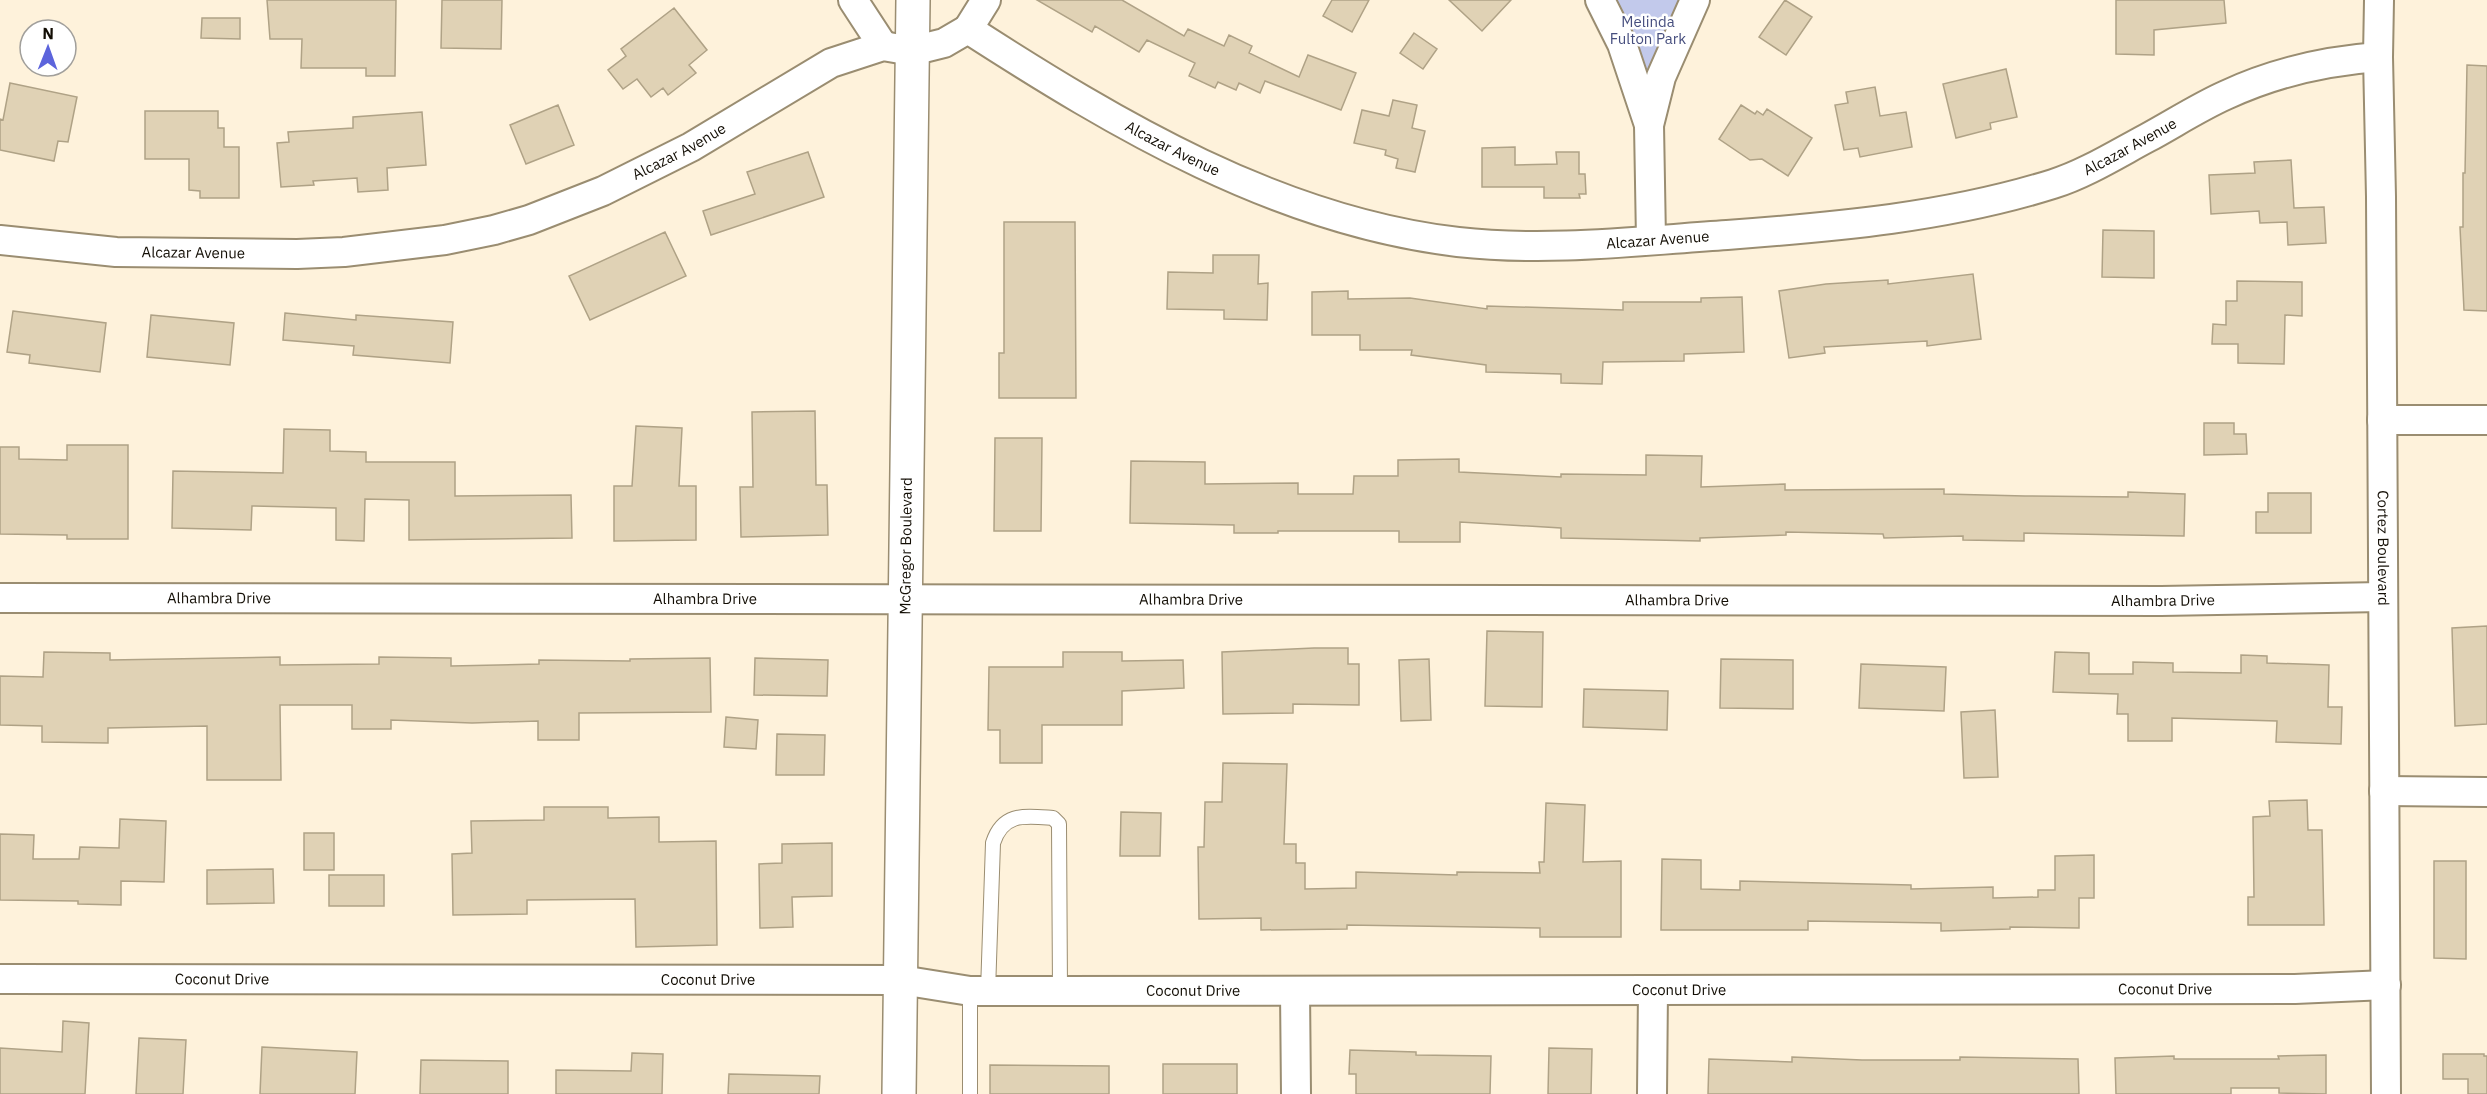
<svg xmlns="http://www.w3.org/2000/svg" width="2487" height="1094" font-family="'IBM Plex Sans',sans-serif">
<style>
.green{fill:#c2c9eb}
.building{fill:#e0d2b5;stroke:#afa286;stroke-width:1.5}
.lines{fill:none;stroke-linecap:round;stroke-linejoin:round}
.lane-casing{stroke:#9a8d71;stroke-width:16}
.street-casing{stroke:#9a8d71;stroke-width:32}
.secondary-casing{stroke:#9a8d71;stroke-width:36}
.lane{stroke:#fff;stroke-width:14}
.street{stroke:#fff;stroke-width:28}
.secondary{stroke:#fff;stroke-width:33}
.labels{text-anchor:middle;stroke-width:5;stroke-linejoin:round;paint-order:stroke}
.park-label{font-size:15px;fill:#464e7e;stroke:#fff}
.street-label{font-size:15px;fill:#130e05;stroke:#fff}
</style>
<rect width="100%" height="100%" fill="#fef2db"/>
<!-- green -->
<path class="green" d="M 1600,0 L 1695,0 L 1653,100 Z"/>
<!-- building -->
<path class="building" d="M 267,0 L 396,0 L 395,76 L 366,76 L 366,68 L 301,68 L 302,39 L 270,39 Z
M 442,0 L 502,0 L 501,49 L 441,48 Z
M 1037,0 L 1122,0 L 1184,36 L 1188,29 L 1224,46 L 1229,35 L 1252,46 L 1249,53 L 1299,77 L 1308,55 L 1356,73 L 1341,110 L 1265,81 L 1260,93 L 1239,83 L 1236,90 L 1218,82 L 1215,88 L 1189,76 L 1195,63 L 1147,40 L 1139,52 L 1095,26 L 1092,32 Z
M 1332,0 L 1369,0 L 1352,32 L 1323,16 Z
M 1449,0 L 1511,0 L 1482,31 Z
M 1785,0 L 1812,17 L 1786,55 L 1759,37 Z
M 2116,0 L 2224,0 L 2226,23 L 2154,30 L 2154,55 L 2116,54 Z
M 674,8 L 707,50 L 689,65 L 696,73 L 668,95 L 663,88 L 651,97 L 637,79 L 623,89 L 608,70 L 626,56 L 621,49 Z
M 202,18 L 240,18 L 240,39 L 201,38 Z
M 1414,33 L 1437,49 L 1423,69 L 1400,53 Z
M 2467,65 L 2487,66 L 2487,311 L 2464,310 L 2460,227 L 2463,227 L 2463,173 L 2465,173 Z
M 2006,69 L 2017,117 L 1990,123 L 1991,129 L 1956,138 L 1943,84 Z
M 10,83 L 77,97 L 68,142 L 58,141 L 54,161 L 0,150 L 0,119 L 3,120 Z
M 1875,87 L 1880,116 L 1906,112 L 1912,147 L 1860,157 L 1858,148 L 1844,150 L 1835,105 L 1848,103 L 1846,92 Z
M 1393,100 L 1417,105 L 1412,128 L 1425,131 L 1415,172 L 1396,168 L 1398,159 L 1385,155 L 1386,150 L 1354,143 L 1362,110 L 1389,116 Z
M 558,105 L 574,145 L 526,164 L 510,125 Z
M 1741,105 L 1755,114 L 1757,111 L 1763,115 L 1767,109 L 1812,138 L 1788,176 L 1762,159 L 1750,160 L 1719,139 Z
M 145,111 L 218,111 L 218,128 L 224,128 L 224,147 L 239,147 L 239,198 L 200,198 L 200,191 L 189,190 L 189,159 L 145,159 Z
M 422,112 L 426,165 L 387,168 L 388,190 L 358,192 L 357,178 L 313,181 L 314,185 L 281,187 L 277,143 L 289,142 L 288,132 L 353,128 L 353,117 Z
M 1515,147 L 1515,165 L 1557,164 L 1556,152 L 1579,152 L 1579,174 L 1585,174 L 1586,194 L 1579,194 L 1580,198 L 1544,198 L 1544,187 L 1482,187 L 1482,148 Z
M 808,152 L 824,197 L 711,235 L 703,211 L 755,194 L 747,172 Z
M 2291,160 L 2294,208 L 2324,207 L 2326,243 L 2288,245 L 2287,222 L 2260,223 L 2259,211 L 2211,214 L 2209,175 L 2255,173 L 2254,162 Z
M 1004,222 L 1075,222 L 1076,398 L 999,398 L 999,353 L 1004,353 Z
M 2103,230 L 2154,231 L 2154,278 L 2102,277 Z
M 665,232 L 686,276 L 590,320 L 569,276 Z
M 1213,255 L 1259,255 L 1258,284 L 1268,283 L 1267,320 L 1224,319 L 1224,310 L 1167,309 L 1168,272 L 1213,273 Z
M 1973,274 L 1981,339 L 1927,346 L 1927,341 L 1824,347 L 1825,353 L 1789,358 L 1779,291 L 1826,284 L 1888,280 L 1888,284 Z
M 2237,281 L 2302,282 L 2302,316 L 2285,315 L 2284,364 L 2238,363 L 2238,344 L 2212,344 L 2213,324 L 2226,325 L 2226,301 L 2237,301 Z
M 1348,291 L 1348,299 L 1410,298 L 1487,309 L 1487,306 L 1623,310 L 1623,302 L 1701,302 L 1701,298 L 1742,297 L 1744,352 L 1684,354 L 1684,361 L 1603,362 L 1602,384 L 1561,383 L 1561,374 L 1486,372 L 1486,365 L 1411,355 L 1412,350 L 1360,350 L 1360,335 L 1312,335 L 1312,292 Z
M 13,311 L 106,323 L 100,372 L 29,363 L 30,355 L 7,352 Z
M 285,313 L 356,320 L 356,315 L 453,322 L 450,363 L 353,355 L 354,346 L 283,340 Z
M 151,315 L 234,323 L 230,365 L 147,357 Z
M 815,411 L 816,485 L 827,485 L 828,535 L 741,537 L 740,487 L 753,487 L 752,412 Z
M 2204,423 L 2234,423 L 2234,434 L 2246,434 L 2247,454 L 2204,455 Z
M 636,426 L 682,428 L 679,486 L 696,486 L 696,540 L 614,541 L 614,486 L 632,486 Z
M 284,429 L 330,430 L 330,451 L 366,452 L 366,462 L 455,462 L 455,496 L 571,495 L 572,538 L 409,540 L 409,500 L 365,499 L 364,541 L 336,540 L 336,508 L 252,506 L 251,530 L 172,528 L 173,471 L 283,473 Z
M 995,438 L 1042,438 L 1041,531 L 994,531 Z
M 67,445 L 128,445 L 128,539 L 67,539 L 67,535 L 0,534 L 0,447 L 19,447 L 19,459 L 67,460 Z
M 1646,455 L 1702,456 L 1701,487 L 1785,484 L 1785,490 L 1944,489 L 1944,494 L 2025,496 L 2128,497 L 2128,492 L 2185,494 L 2184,536 L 2024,533 L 2024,541 L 1963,540 L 1963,536 L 1884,538 L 1883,534 L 1786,532 L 1786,535 L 1700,538 L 1700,541 L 1561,538 L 1561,528 L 1460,522 L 1460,542 L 1399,542 L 1399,531 L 1278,531 L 1278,533 L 1234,533 L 1234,525 L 1130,523 L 1131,461 L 1205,462 L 1205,484 L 1298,483 L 1298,494 L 1353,494 L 1354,476 L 1398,476 L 1398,460 L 1459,459 L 1459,472 L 1561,477 L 1561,474 L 1646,475 Z
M 2268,493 L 2311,493 L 2311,533 L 2256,533 L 2256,512 L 2268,512 Z
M 2487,626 L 2487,724 L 2455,726 L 2452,628 Z
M 1487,631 L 1543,632 L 1542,707 L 1485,706 Z
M 1314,648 L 1348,648 L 1348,664 L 1359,664 L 1359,705 L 1293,704 L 1293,713 L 1223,714 L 1222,652 Z
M 44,652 L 110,653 L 110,660 L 280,657 L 280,665 L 379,664 L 379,657 L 451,658 L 451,666 L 539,664 L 539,660 L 630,661 L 630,659 L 710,658 L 711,712 L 579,713 L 579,740 L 538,740 L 538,721 L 472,723 L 391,720 L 391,729 L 352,729 L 352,705 L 280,705 L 281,780 L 207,780 L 207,726 L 108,728 L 108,743 L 42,742 L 42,726 L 0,725 L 0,676 L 43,677 Z
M 1063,652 L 1122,652 L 1122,661 L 1183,660 L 1184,688 L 1122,691 L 1122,725 L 1042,725 L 1042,763 L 1000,763 L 1000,730 L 988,730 L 989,667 L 1063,667 Z
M 2055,652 L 2089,653 L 2089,674 L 2133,674 L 2133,662 L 2173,663 L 2173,672 L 2241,673 L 2241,655 L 2267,656 L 2267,663 L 2329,665 L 2328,707 L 2342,707 L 2341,744 L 2276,742 L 2277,721 L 2172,718 L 2172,741 L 2128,741 L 2128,714 L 2117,714 L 2118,694 L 2053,692 Z
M 755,658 L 828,660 L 827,696 L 754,695 Z
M 1429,659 L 1431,720 L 1401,721 L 1399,660 Z
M 1721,659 L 1793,660 L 1793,709 L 1720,708 Z
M 1861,664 L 1946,667 L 1944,711 L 1859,708 Z
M 1584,689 L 1668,691 L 1667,730 L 1583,727 Z
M 1995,710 L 1998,777 L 1964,778 L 1961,712 Z
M 726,717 L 758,720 L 756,749 L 724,747 Z
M 777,734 L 825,735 L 824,775 L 776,775 Z
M 1223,763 L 1287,764 L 1284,844 L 1296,844 L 1296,863 L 1305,863 L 1305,889 L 1356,888 L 1356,872 L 1457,875 L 1457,872 L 1540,873 L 1539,862 L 1544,862 L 1546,803 L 1585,805 L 1583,862 L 1621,861 L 1621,937 L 1540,937 L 1540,928 L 1347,925 L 1347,929 L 1261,930 L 1261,918 L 1199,919 L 1198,847 L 1204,847 L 1205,802 L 1222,802 Z
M 2307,800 L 2308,830 L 2322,830 L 2324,925 L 2248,925 L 2248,897 L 2254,897 L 2253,817 L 2270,816 L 2269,801 Z
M 544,807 L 608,807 L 608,818 L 659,817 L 659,842 L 716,841 L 717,945 L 636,947 L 635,899 L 527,900 L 527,914 L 453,915 L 452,854 L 472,853 L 471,821 L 544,820 Z
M 1121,812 L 1161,813 L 1160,856 L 1120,856 Z
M 120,819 L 166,821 L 164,882 L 121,881 L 121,905 L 78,904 L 78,901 L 0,900 L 0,834 L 34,835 L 33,859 L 79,859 L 80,847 L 119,848 Z
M 304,833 L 334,833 L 334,870 L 304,870 Z
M 832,843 L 832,896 L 792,897 L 793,927 L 760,928 L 759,864 L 782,863 L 782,844 Z
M 2094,855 L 2094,898 L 2079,898 L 2079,928 L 2010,927 L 2010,929 L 1941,931 L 1941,923 L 1808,921 L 1808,930 L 1661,930 L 1662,859 L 1701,860 L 1701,889 L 1740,890 L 1740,881 L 1911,885 L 1911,889 L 1993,887 L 1993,898 L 2038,897 L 2038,890 L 2055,890 L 2055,856 Z
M 2434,861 L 2466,861 L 2466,959 L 2434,958 Z
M 273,869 L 274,903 L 207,904 L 207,870 Z
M 329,875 L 384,875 L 384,906 L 329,906 Z
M 63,1021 L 89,1023 L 85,1094 L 0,1094 L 0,1048 L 62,1052 Z
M 139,1038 L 186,1040 L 183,1094 L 136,1094 Z
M 262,1047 L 357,1052 L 355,1094 L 260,1094 Z
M 1549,1048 L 1592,1049 L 1591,1094 L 1548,1094 Z
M 1350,1050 L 1416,1052 L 1416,1055 L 1491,1056 L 1490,1094 L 1356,1094 L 1356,1074 L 1349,1074 Z
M 632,1053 L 663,1054 L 662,1094 L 556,1094 L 556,1070 L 631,1071 Z
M 2443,1054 L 2484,1054 L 2484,1056 L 2487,1056 L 2487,1094 L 2468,1094 L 2468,1079 L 2443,1079 Z
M 2326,1055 L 2326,1094 L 2279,1093 L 2279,1088 L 2231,1088 L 2231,1094 L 2116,1094 L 2115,1058 L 2174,1056 L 2174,1059 L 2279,1059 L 2278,1056 Z
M 1792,1057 L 1862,1060 L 1960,1060 L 1960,1057 L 2078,1059 L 2079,1094 L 1708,1094 L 1709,1059 L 1792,1062 Z
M 421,1060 L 508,1061 L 508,1094 L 420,1094 Z
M 1163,1064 L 1237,1064 L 1237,1094 L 1163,1094 Z
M 990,1065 L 1109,1066 L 1109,1094 L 990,1094 Z
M 729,1074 L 820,1076 L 819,1094 L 728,1094 Z"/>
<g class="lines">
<defs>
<path id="lane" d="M 970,991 L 970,1094
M 988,991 L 993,843 C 1003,812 1025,816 1053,818 L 1059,824 L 1060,991"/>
<g id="street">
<path d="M 853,0 L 883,46"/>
<path d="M 1600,0 L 1622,44 L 1649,125 L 1651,240"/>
<path id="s1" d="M 2379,0 L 2378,57 L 2381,197 L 2386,1094"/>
<path d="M 968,29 L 986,0"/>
<path d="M 1649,125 L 1661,77 L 1695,0"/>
<path id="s2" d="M 0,240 L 116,252 L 297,254 L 344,252 L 445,240 L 494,230 L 529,220 L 603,191 L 691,147 L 831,63 L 883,46 L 912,51 L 944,43 L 968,29 C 1117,125 1278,221 1458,242 C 1548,252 1637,241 1727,235 C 1836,227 1948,217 2053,184 C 2085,174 2117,154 2147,138 C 2173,124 2199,107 2226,95 C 2273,73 2325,61 2378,57"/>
<path d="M 2382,420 L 2487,420"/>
<path id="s3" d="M 0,598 L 2161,601 L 2382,597"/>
<path d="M 2384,791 L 2487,792"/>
<path id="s4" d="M 0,979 L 901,980 L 970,991 L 1060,991 L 2295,989 L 2386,985"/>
<path d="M 1295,991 L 1296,1094"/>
<path d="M 1652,1094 L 1653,990"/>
</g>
<g id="secondary">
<path id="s5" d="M 899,1094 L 913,0"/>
</g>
</defs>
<!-- lane casing -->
<use href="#lane" class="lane-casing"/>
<!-- street casing -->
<use href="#street" class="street-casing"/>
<!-- secondary casing -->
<use href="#secondary" class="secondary-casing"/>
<!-- lane -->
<use href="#lane" class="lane"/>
<!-- street -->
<use href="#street" class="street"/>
<!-- secondary -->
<use href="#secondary" class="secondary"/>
</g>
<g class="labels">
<!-- park labels -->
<g class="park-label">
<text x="1648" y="27">Melinda<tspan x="1648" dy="17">Fulton Park</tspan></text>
</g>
<!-- street labels -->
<g class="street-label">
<text dy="5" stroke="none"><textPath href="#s2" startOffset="2244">Alcazar Avenue</textPath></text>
<text dy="5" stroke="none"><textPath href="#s2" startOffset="1256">Alcazar Avenue</textPath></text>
<text dy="5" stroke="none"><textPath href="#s2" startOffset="698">Alcazar Avenue</textPath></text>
<text dy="5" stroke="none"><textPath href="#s2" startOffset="1758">Alcazar Avenue</textPath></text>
<text dy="5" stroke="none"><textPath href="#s2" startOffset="194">Alcazar Avenue</textPath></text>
<text dy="5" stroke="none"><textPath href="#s5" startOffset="548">McGregor Boulevard</textPath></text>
<text dy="5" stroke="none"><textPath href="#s1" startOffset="548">Cortez Boulevard</textPath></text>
<text dy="5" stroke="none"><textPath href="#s3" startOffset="219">Alhambra Drive</textPath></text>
<text dy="5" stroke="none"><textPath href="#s3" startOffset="1191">Alhambra Drive</textPath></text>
<text dy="5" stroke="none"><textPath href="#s3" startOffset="705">Alhambra Drive</textPath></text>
<text dy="5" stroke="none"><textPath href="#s3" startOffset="1677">Alhambra Drive</textPath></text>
<text dy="5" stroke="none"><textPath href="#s3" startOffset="2163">Alhambra Drive</textPath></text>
<text dy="5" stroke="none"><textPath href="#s4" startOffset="222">Coconut Drive</textPath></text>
<text dy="5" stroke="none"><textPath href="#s4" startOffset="708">Coconut Drive</textPath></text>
<text dy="5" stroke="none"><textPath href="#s4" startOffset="2166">Coconut Drive</textPath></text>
<text dy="5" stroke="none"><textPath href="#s4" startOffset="1680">Coconut Drive</textPath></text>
<text dy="5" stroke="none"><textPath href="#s4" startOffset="1194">Coconut Drive</textPath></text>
</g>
</g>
<!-- north arrow -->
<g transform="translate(48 48) rotate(1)"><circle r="28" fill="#ffffff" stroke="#a19f9b" stroke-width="1.5"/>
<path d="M0-4.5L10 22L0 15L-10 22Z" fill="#5c64dc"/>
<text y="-9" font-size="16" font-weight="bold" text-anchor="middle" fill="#130e05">N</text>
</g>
</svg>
